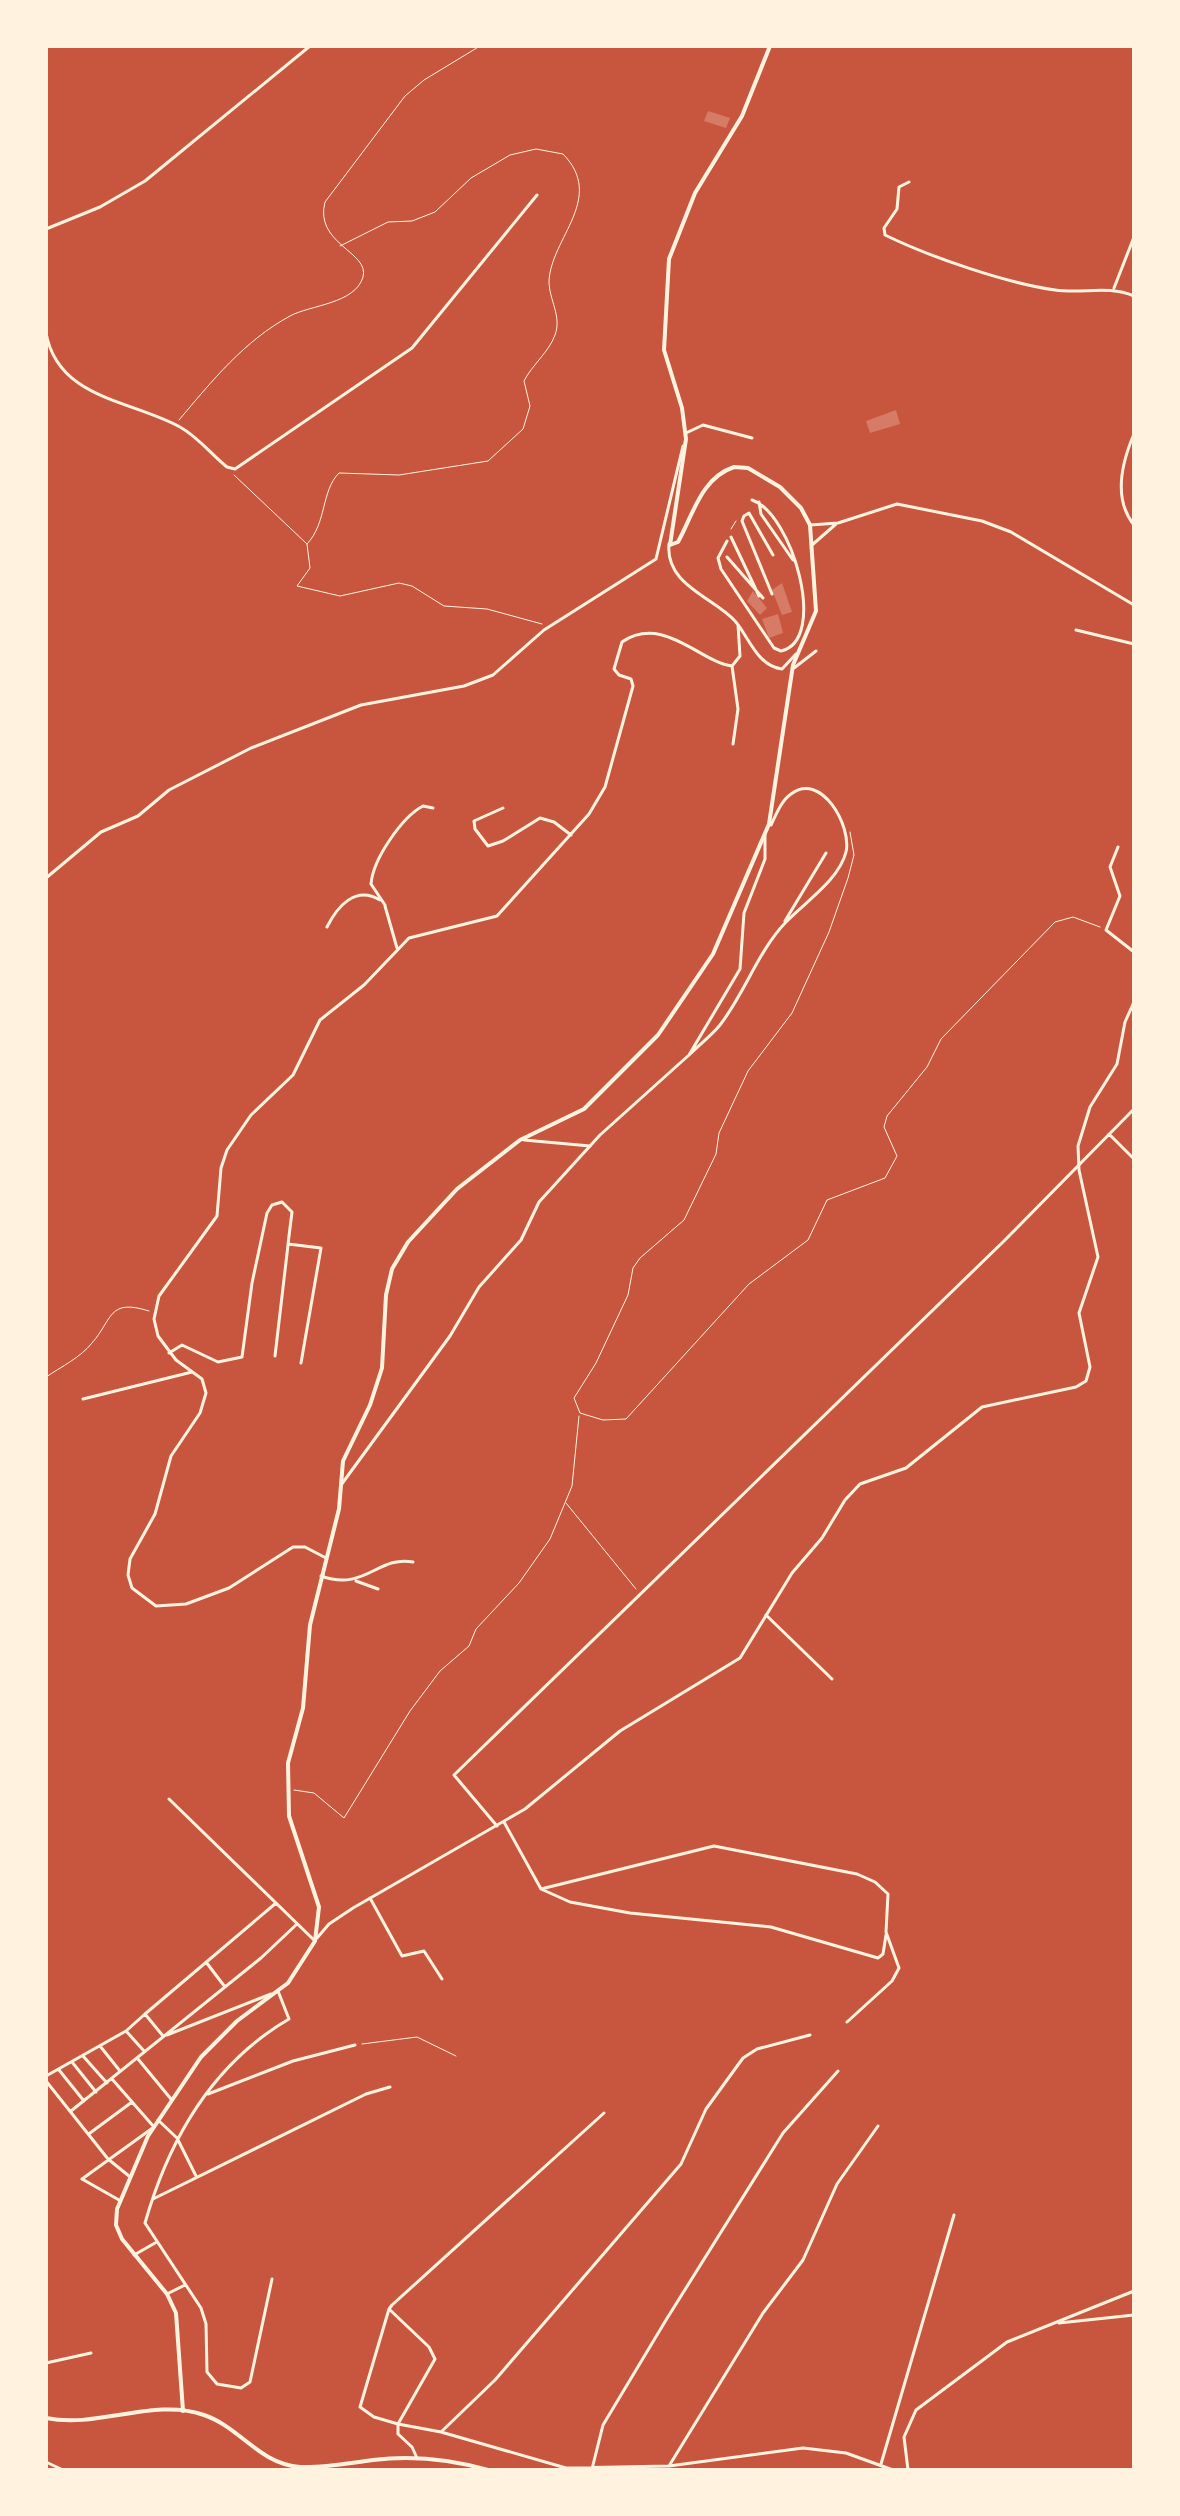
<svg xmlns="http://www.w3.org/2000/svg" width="1180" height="2516" font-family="Mulish,sans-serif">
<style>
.building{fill:#d67c66}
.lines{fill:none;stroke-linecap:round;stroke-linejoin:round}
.path{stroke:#fff3e0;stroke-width:1}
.minor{stroke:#fff3e0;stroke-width:3}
.tertiary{stroke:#fff3e0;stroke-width:3}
.secondary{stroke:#fff3e0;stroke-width:4}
.primary{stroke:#fff3e0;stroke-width:4}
</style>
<rect width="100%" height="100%" fill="#c8553d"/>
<!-- building -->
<path class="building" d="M 708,111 L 730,118 L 726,128 L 704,121 Z
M 896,410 L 900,424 L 870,433 L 866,421 Z
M 782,583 L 792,612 L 782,615 L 772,590 Z
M 753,591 L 767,608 L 760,615 L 747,601 Z
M 778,614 L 783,633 L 769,638 L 762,619 Z"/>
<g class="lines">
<!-- path -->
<path class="path" d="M 655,46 L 666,46
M 179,420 C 212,381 244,341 290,316 C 310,305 355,304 363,277 C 370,252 314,244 325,202 L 405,96 L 424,80 L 480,46
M 234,475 L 307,544 L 310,568 L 297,586 L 340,596 L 399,583 L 412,586 L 444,606 L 487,609 L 542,624
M 731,529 L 736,521
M 307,544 C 327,523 321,491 339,473 L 399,475 L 488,461 L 523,429 L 530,406 L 524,381 C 532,365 549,352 555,335 C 562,316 549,300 549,281 C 551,238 606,198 563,154 L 536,149 L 510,155 L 471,178 L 435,212 L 412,221 L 388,222 L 340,246
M 850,832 L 854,855 L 848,878 L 829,932 L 792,1013 L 748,1071 L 719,1133 L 716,1154 L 684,1220 L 640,1258 L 633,1268 L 628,1295 L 596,1363 L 574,1398 L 580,1413 L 603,1420 L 626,1419 L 749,1284 L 808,1240 L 827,1200 L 885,1178 L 897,1156 L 884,1127 L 887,1116 L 927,1067 L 941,1039 L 1055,922 L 1073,917 L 1100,927
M 46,1377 C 61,1367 81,1357 92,1343 C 113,1319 108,1298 149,1311
M 566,1503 L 636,1589
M 294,1790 L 314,1793 L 344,1818 L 410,1711 L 440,1671 L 469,1646 L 476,1629 L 519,1583 L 550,1539 L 572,1486 L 579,1416
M 362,2044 L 417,2037 L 456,2056"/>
<!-- minor -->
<path class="minor" d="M 909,182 L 899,187 L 897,209 L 884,228 L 885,235 C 930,257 1006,283 1055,290 C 1084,294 1107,285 1134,296
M 46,229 L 100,207 L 145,181 L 310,46
M 1114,288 L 1134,237
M 46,333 C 58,399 131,400 180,427 C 198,437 211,454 227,467 L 235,469 L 412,348 L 537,195
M 686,433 L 703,425 L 752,438
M 1134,434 C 1122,462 1113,499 1134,525
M 759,502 L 761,514 L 793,560
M 731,537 L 759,596
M 727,541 L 718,558 L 721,569 L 774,648 L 781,651 C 829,640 792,513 752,500
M 669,544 C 665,585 713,597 735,621 C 749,637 757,666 782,669 L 796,654
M 727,557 L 763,598
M 772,594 L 742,521 L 744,516 L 749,513 L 773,555
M 1076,630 L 1134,644
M 732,666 L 738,709 L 733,744
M 794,668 L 816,651
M 503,808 L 474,821 L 475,829 L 488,846 L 503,841 L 540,818 L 554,822 L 571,835
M 1118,847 L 1110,867 L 1120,896 L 1106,930 L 1134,952
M 46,878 L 101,832 L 138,816 L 169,790 L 251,748 L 361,705 L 464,686 L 493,675 L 544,630 L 656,559 L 683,446
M 385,905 L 371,884 C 373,859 402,817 423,806 L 433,808
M 385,906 L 397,948
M 785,921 L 826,853
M 327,927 C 337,907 355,885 380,900
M 689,1055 C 699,1045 711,1036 720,1025 C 745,993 758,951 786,922 C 805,902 839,880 846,852 C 852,826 821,771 791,794 C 781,801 776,815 771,825
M 1109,1134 L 1134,1159
M 169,1353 L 182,1345 L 218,1362 L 242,1357 L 252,1283 L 267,1213 L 272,1205 L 282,1202 L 292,1212 L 288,1244 L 321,1248 L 301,1363
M 275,1356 L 288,1245
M 83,1399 L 192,1372
M 341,1485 L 450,1336 L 479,1287 L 521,1240 L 539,1202 L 600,1135 L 689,1055 L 740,969 L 744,913 L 765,859 L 765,835
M 326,1558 L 305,1547 L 293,1547 L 229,1588 L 186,1604 L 156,1606 L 132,1588 L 128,1575 L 130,1559 L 155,1514 L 171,1456 L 200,1413 L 206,1393 L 202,1379 L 176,1360 L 158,1336 L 154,1319 L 159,1296 L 217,1216 L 221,1168 L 227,1150 L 251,1115 L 293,1075 L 320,1020 L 364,985 L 409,938 L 497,916 L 589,814 L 605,787 L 633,686 L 631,679 L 619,675 L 614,669 L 622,642 C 663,614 700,662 732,666 L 740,656 L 738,625
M 321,1576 C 365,1592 378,1555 413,1562
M 356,1581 L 378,1589
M 766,1615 L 832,1679
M 169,1799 L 315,1941
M 504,1822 L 541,1889 L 570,1902 L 630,1913 L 771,1927 L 878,1958 L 883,1954 L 886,1935
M 497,1826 L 454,1775 L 1004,1241 L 1134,1109
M 541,1889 L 714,1846 L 857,1874 L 875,1882 L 888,1894 L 886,1932 L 899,1968 L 892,1981 L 847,2022
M 370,1898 L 402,1956 L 424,1951 L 442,1979
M 206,1962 L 225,1987
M 145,2014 L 276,1903
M 167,2035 L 271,1994
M 100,2046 L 120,2071
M 144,2051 L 126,2031 L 145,2014 L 163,2036
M 83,2056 L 107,2083
M 138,2059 L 171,2099
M 72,2062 L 96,2092
M 59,2070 L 84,2101
M 46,2076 L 126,2031
M 112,2079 L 154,2127 L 82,2179 L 119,2200
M 46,2081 L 108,2159 L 129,2176
M 208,2094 L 293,2061 L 355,2045
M 71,2111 L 261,1958 L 297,1924
M 158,2120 L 177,2138 L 196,2176
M 90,2133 L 132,2102
M 153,2199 L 366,2094 L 390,2087
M 134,2255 L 155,2243
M 272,2279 L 250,2382 L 241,2388 L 217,2384 L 207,2372 L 206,2324 L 201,2308 L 145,2223 C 169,2139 212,2064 289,2019 L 278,1991
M 167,2294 L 185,2285
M 389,2309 L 360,2407 L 374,2417 L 398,2424 L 435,2359 L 429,2347 L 389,2309 L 392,2305 L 604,2113
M 46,2353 L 46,2357
M 46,2363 L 91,2353
M 441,2432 L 495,2380 L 681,2164 L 706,2109 L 743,2058 L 757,2049 L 810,2035
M 417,2458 L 412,2447 L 398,2434 L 398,2424 L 441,2432 L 566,2468 L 669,2466 L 803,2448 L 846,2453 L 893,2470
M 46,2462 L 63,2470
M 881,2464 L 954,2215
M 669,2466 L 763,2313 L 803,2260 L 837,2184 L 878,2126
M 592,2469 L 603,2425 L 666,2320 L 783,2133 L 838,2071"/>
<!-- tertiary -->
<path class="tertiary" d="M 810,525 L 838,523 L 897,504 L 982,521 L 1011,532 L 1134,605
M 812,545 L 836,524
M 524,1140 L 590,1146
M 317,1938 L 329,1924 L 353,1908 L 525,1809 L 620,1731 L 740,1658 L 792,1573 L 822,1538 L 845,1500 L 860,1484 L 906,1468 L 982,1407 L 1076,1387 L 1086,1381 L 1090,1367 L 1079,1313 L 1098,1257 L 1079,1170 L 1078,1146 L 1090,1107 L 1117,1064 L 1125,1022 L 1134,1002
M 1059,2323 L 1134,2315
M 908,2470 L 904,2437 L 916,2410 L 1007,2342 L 1134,2291"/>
<!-- secondary -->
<path class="secondary" d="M 183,2411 L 176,2313 L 167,2294 L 122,2239 L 116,2225 L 117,2209 L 148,2136 L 201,2057 L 237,2021 L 288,1983 L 315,1941 L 319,1907 L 289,1816 L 288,1763 L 303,1708 L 310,1625 L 339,1509 L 343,1461 L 370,1405 L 382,1368 L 386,1295 L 392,1269 L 408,1242 L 457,1189 L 520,1140 L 584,1109 L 658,1035 L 713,954 L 769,824 L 793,665 L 816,611 L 810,525 L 801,508 L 780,487 L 748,468 L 734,467 C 701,478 693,515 678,542 L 670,545 L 686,439 L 682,408 L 664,350 L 669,259 L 695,193 L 742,116 L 770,46"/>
<!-- primary -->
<path class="primary" d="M 46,2418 C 98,2429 154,2397 204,2415 C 240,2427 259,2464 300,2467 C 325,2468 349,2463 373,2460 C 413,2455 450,2459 488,2470
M 797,2470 L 838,2470"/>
</g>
<!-- border -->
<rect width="1180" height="2516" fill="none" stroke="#fff3e0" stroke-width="96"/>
</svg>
